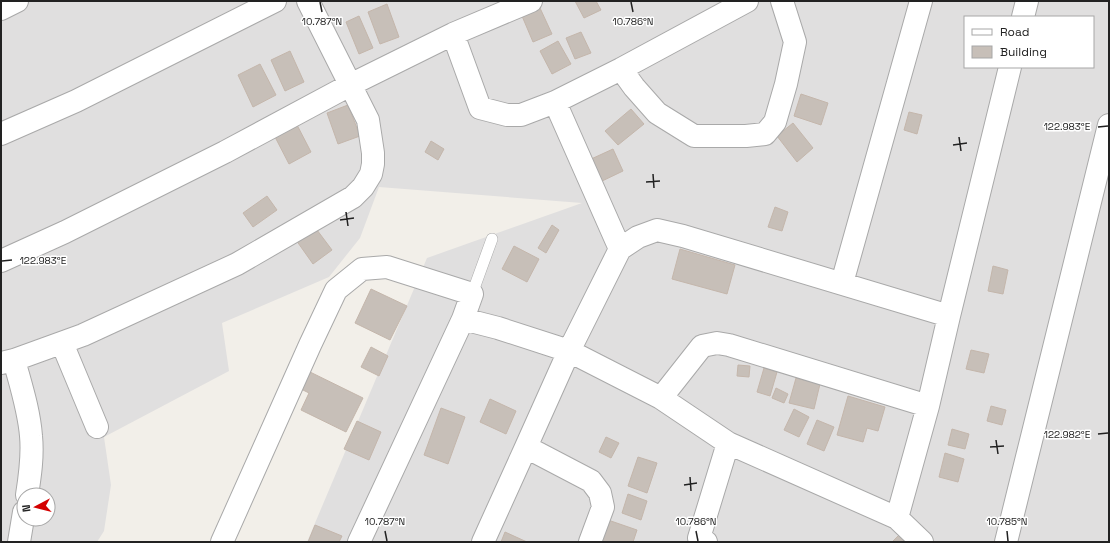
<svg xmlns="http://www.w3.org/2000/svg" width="1110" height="543" font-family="'Space Grotesk',sans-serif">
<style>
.residential{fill:#e0dfdf;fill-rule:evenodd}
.building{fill:#c7bfb8;stroke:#c4b6ab}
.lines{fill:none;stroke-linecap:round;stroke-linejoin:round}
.lane-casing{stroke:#a9a9a9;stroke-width:12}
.street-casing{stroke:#a9a9a9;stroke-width:24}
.lane{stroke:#fff;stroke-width:11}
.street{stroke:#fff;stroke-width:22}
.ticks{fill:none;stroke:#222;stroke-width:1.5}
.ticks-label{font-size:10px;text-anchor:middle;fill:#222;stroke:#fff;stroke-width:3;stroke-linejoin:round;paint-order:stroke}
</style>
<rect width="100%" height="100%" fill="#f2efe9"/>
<!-- residential -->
<path class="residential" d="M 1,1 L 1109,1 L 1109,542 L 307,542 L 427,258 L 582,203 L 379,187 L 360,238 L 329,277 L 222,323 L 229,371 L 104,437 L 111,485 L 104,531 L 97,542 L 1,542 ZM 965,17 L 1093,17 L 1093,67 L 965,67 ZM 24,495 L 48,495 L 48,519 L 24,519 Z"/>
<!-- building -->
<path class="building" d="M 575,1 L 596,1 L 601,10 L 584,18 Z
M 387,4 L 399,37 L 380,44 L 368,12 Z
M 540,8 L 552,34 L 533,42 L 522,16 Z
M 359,16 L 373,48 L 359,54 L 346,22 Z
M 581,32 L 591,53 L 575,59 L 566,38 Z
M 558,41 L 571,64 L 552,74 L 540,51 Z
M 290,51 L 304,82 L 285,91 L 271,60 Z
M 260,64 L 276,95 L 253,107 L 238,75 Z
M 801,94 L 828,103 L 821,125 L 794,116 Z
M 348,105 L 360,136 L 338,144 L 327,113 Z
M 631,109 L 644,124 L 618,145 L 605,131 Z
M 909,112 L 922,115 L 917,134 L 904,130 Z
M 296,123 L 311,152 L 289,164 L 274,135 Z
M 793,123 L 813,148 L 797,162 L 777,136 Z
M 431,141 L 444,149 L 438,160 L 425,152 Z
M 613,149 L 623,171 L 600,182 L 589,160 Z
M 267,196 L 277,210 L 253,227 L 243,213 Z
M 775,207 L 788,212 L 782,231 L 768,227 Z
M 552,225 L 559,230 L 546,253 L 538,248 Z
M 314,226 L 332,250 L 313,264 L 296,240 Z
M 514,246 L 539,259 L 527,282 L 502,269 Z
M 680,249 L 735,265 L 727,294 L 672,279 Z
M 993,266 L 1008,270 L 1003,294 L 988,291 Z
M 371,289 L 407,306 L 390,340 L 355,323 Z
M 371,347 L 388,356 L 379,376 L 361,367 Z
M 971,350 L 989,354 L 984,373 L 966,369 Z
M 738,365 L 750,366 L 749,377 L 737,376 Z
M 764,368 L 777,372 L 770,396 L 757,392 Z
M 308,371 L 363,398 L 346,432 L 301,410 L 309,393 L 299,388 Z
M 796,378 L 820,384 L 814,409 L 789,403 Z
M 776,388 L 788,394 L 784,403 L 772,398 Z
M 848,396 L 885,407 L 878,431 L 867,428 L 863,442 L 837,435 Z
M 490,399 L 516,411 L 506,434 L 480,422 Z
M 991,406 L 1006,410 L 1002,425 L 987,421 Z
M 441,408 L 465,417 L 448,464 L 424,455 Z
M 794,409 L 809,417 L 799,437 L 784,430 Z
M 817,420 L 834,427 L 824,451 L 807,444 Z
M 357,421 L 381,432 L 369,460 L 344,449 Z
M 952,429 L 969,434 L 965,449 L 948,445 Z
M 606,437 L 619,443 L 611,458 L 599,452 Z
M 945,453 L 964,459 L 958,482 L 939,477 Z
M 638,457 L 657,463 L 647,493 L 628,486 Z
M 628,494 L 647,501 L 641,520 L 622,513 Z
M 608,520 L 637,530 L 633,542 L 601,542 Z
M 315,525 L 342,536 L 339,542 L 308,542 Z
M 505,532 L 527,542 L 501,542 Z
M 901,533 L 911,542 L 892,542 Z"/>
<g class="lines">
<defs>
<path id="lane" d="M 472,294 L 492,239"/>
<path id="street" d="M 1,9 L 17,1
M 1023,17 L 1027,1
M 453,34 L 480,108 L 507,115 L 521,115 L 555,102 L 621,69 L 747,1
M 621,69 L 634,87 L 657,113 L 694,136 L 746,136 L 765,134 L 775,122 L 786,84 L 795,42 L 782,1
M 555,102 L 620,249
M 1,134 L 76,101 L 275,1
M 1,261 L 65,232 L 225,152 L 350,85 L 453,34 L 531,1
M 842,283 L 921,1
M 62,343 L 97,427
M 14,360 C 21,386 29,410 31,436 C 33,456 30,476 27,495
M 1,363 L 14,360 L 83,335 L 237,264 L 353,197 L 363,187 L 371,174 L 373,164 L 373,153 L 368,120 L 308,1
M 661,398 L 569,351 L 620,249 L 638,237 L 657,230 L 683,236 L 949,316
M 728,443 L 661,398 L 702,346 L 717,343 L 729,345 L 928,406
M 897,518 L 928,406 L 949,316 L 1010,67
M 19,542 L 24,512
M 222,542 L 310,345 L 336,290 L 362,269 L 387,267 L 472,294 L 463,319
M 359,542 L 463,319 L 498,328 L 569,351 L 526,447 L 591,481 L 600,493 L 603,507 L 590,542
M 483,542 L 526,447
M 706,542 L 699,538 L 728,443 L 897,518 L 922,542
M 1006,542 L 1109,125"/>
</defs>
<!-- lane casing -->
<use href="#lane" class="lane-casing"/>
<!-- street casing -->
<use href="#street" class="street-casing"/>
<!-- lane -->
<use href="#lane" class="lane"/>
<!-- street -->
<use href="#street" class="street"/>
</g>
<!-- ticks -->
<path class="ticks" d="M 320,2 L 322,12M 631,2 L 633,12M 1098,127 L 1108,126M 959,137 L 961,151M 953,145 L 967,143M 653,174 L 654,188M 646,182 L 660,181M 346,212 L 348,226M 340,220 L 354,218M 2,261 L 12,260M 1098,434 L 1108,433M 996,440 L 998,454M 990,447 L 1004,446M 690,477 L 691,491M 684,485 L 697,483M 385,531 L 387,541M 696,531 L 698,541M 1007,531 L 1008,541"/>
<g class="ticks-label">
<text x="322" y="25">10.787°N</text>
<text x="633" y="25">10.786°N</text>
<text x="1067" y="130">122.983°E</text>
<text x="43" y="264">122.983°E</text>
<text x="1067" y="438">122.982°E</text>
<text x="385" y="525">10.787°N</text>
<text x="696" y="525">10.786°N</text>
<text x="1007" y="525">10.785°N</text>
</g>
<!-- border -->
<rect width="1110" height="543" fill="none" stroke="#222222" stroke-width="4"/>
<!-- legend -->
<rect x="964" y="16" width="130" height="52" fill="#ffffff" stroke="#a7a7a7"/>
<rect x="972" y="29" width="20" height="6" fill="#ffffff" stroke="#a7a7a7"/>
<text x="1000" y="36" font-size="12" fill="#222222">Road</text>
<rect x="972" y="46" width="20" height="12" fill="#c7bfb8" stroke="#a7a7a7"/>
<text x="1000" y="56" font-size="12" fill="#222222">Building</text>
<!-- north arrow -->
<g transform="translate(36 507) rotate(263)"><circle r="19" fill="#ffffff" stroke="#a7a7a7"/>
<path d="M0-3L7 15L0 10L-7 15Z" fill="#d40000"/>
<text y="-6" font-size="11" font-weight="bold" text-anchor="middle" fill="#222222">N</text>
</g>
</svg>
